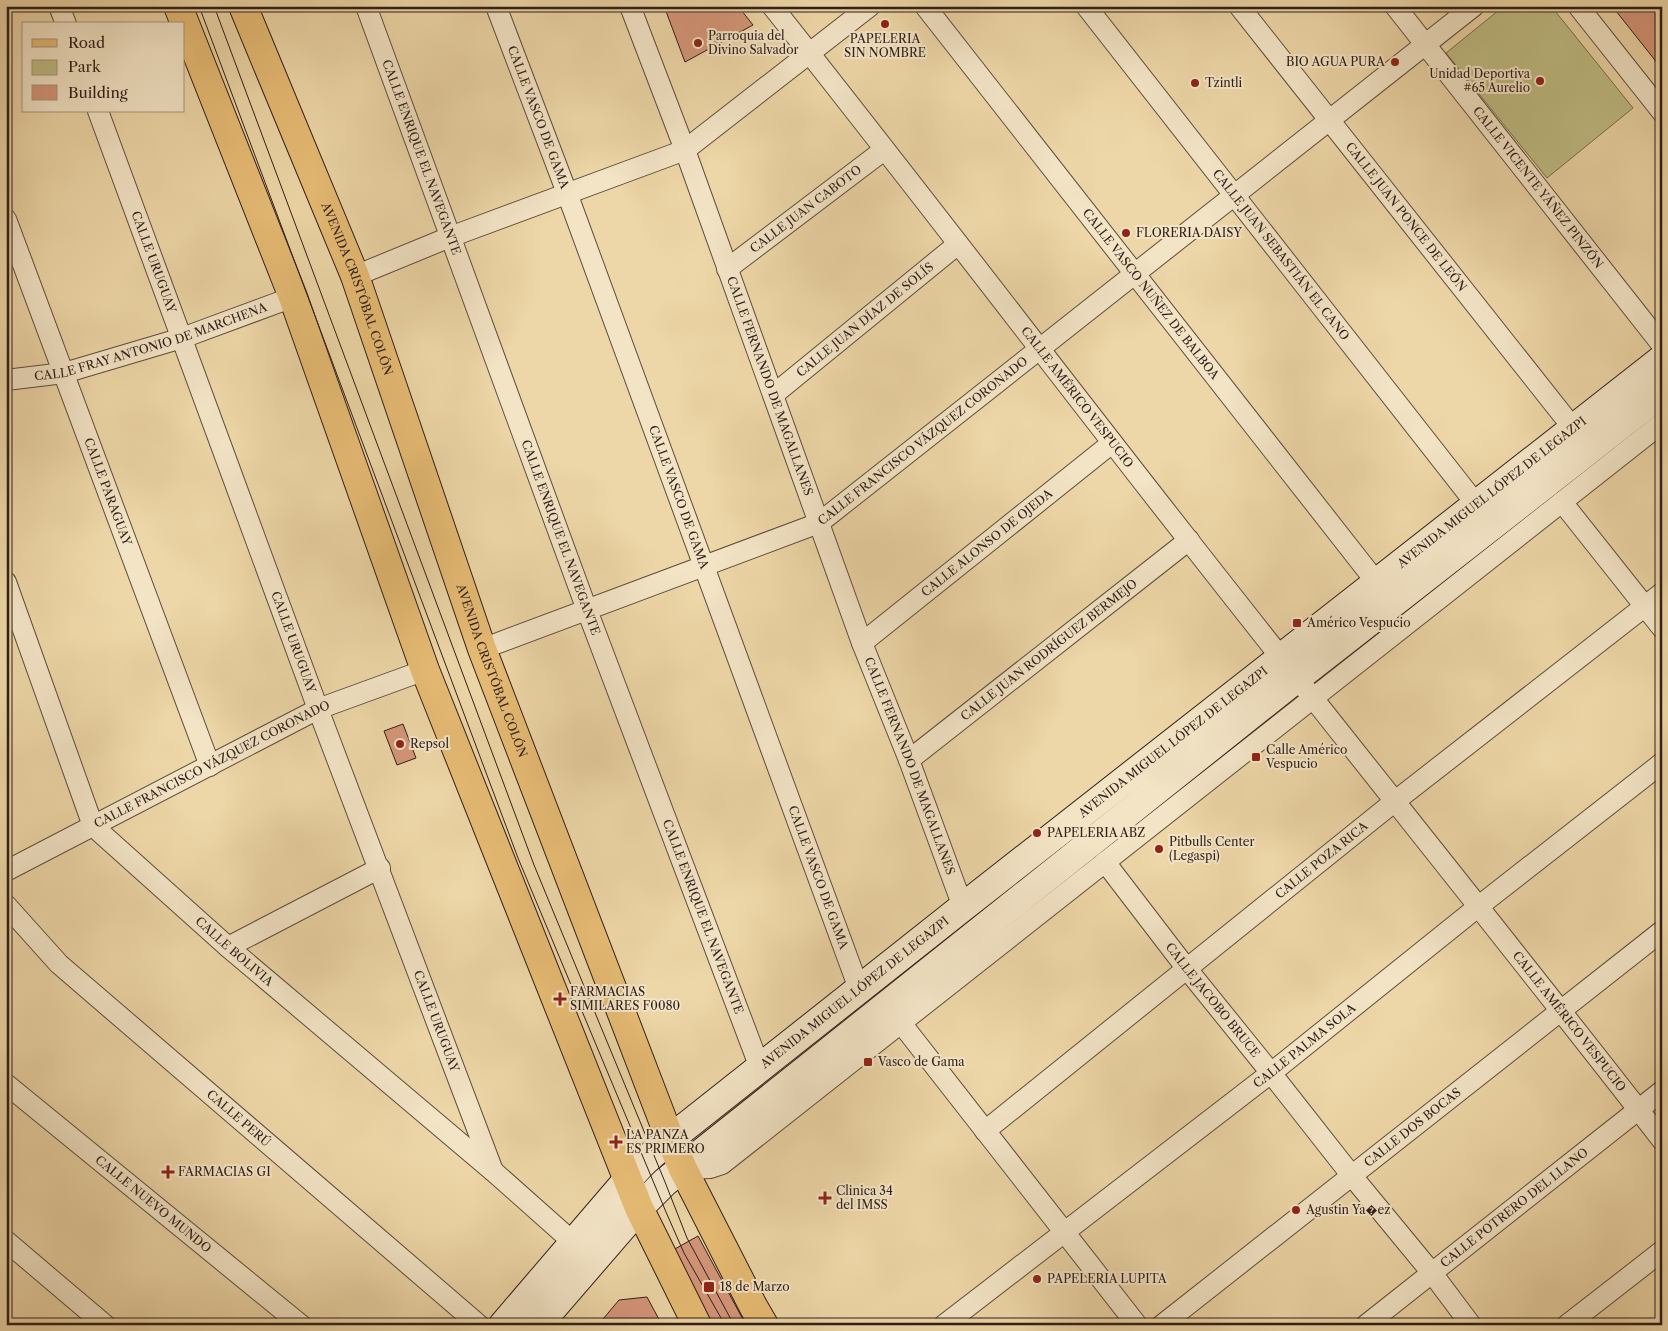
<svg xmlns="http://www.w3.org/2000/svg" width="1668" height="1331" font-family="'Libre Caslon Text',serif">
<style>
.green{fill:#bfbc83;stroke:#776e4e}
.building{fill:#d5967a;stroke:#2f1f1a}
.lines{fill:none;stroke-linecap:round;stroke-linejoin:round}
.street-casing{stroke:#5e4d3d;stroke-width:22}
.secondary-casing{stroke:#2f1f1a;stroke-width:30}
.primary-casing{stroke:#2f1f1a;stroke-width:30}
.street{stroke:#f3e4c6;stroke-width:20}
.secondary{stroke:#f3e4c6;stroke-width:28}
.primary{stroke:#e6bb74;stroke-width:28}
.tram{stroke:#2f1f1a;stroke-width:1}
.poi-dot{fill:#8f2418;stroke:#f3e4c6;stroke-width:2}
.labels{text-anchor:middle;stroke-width:4;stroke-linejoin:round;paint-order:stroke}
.poi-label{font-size:12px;fill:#2f1f1a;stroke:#f3e4c6;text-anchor:start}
.street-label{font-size:12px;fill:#2f1f1a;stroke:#f3e4c6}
</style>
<rect width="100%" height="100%" fill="#edd6a7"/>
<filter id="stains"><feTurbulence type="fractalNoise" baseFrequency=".004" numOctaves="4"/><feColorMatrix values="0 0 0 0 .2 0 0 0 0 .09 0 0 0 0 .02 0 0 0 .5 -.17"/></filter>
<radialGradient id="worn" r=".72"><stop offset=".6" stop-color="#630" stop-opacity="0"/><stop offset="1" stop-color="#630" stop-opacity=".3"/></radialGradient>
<!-- green -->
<path class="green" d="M 1504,6 L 1551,6 L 1633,108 L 1547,178 L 1446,53 Z"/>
<!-- building -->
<path class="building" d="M 664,6 L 738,6 L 753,25 L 685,62 Z
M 1612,6 L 1662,6 L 1662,69 Z
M 403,724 L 416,758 L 397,765 L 384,731 Z
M 698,1236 L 746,1325 L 712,1325 L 673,1250 Z
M 647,1297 L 662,1325 L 598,1325 L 619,1300 Z"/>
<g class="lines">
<defs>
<g id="street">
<path d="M 59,6 L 66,24"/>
<path id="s1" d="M 366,6 L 587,610 L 760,1068"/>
<path id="s2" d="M 496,6 L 567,193 L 859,989"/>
<path id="s3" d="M 630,6 L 685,150 L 862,643 L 909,760 L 963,907"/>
<path id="s4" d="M 772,6 C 912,182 1048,361 1186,537 C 1344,739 1505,938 1662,1140"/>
<path id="s5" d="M 925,6 L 1377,583"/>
<path id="s6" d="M 1086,6 L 1476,504"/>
<path id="s7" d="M 1239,6 L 1573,428"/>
<path id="s8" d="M 1395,6 L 1662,345"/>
<path d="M 1578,6 L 1662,112"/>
<path id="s9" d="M 98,111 L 318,709 L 493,1171"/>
<path id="s10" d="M 6,219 L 210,766"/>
<path id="s11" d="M 727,269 L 884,150"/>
<path d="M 355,276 L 450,237 L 685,150 L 870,6"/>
<path id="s12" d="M 6,380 L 64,373 L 182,338 L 293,297"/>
<path id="s13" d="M 773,395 L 958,244"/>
<path d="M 1562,502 L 1662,628"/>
<path id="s14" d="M 6,582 L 93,826 L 228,947 L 493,1171 L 574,1243"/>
<path id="s15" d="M 862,643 L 1112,443"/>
<path id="s16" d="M 482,649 L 819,523 L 1474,6"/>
<path id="s17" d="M 909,760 L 1189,540"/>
<path id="s18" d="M 1105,862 L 1187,969 L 1271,1073 L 1352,1176 L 1432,1273 L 1471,1325"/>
<path id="s19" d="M 6,871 L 318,709 L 425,670"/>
<path id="s20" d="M 6,905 L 59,964 L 479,1325"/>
<path d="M 228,947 L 380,868"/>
<path d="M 901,1023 L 1137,1325"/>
<path id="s21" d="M 6,1084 L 301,1325"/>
<path id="s22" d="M 985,1131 L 1394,802 L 1662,593"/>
<path d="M 683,1169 L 710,1168 L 722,1164 L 1662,423"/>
<path d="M 6,1241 L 105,1325"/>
<path id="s23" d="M 944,1325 L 1271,1073 L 1479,906 L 1662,763"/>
<path id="s24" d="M 1162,1325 L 1662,931"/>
<path id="s25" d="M 1366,1325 L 1662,1091"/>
<path d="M 1567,1325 L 1662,1251"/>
</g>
<g id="secondary">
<path id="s26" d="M 503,1325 L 628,1179 L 645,1161 L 670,1139 L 963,907 L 1662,359"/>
<path d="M 538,1325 L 639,1208 L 665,1182 L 1297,678 L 1662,393"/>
</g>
<g id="primary">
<path d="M 178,6 L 293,297 L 425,670 L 639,1208 L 697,1325"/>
<path id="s27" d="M 243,6 L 355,276 L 482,649 L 670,1139 L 683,1169 L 753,1306 L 764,1325"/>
</g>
</defs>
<!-- street casing -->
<use href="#street" class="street-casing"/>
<!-- secondary casing -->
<use href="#secondary" class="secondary-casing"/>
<!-- primary casing -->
<use href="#primary" class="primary-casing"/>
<!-- street -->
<use href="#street" class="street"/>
<!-- secondary -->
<use href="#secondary" class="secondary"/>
<!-- primary -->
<use href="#primary" class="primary"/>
<!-- tram -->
<path class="tram" d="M 199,6 L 518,858 L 666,1212 L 684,1253 L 725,1325
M 214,6 L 534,865 L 665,1182 L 687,1238 L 734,1325"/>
</g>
<!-- markers -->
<g class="poi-dot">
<circle cx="885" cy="24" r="5"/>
<circle cx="698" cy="43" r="5"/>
<circle cx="1395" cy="62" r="5"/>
<circle cx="1540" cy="81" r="5"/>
<circle cx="1195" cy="83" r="5"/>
<circle cx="1126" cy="233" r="5"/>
<rect x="1292" y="618" width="10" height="10" rx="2.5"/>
<circle cx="400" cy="744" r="5"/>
<rect x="1251" y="752" width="10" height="10" rx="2.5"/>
<circle cx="1037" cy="833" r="5"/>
<circle cx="1159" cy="849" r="5"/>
<path d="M557.5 991.5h5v5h5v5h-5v5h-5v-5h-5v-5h5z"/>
<rect x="863" y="1057" width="10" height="10" rx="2.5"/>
<path d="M613.5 1134.5h5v5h5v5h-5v5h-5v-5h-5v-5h5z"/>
<path d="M165.5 1164.5h5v5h5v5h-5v5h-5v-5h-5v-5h5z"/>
<path d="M822.5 1190.5h5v5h5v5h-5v5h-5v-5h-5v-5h5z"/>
<circle cx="1296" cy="1210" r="5"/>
<circle cx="1037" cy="1279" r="5"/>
<rect x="703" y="1281" width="12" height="12" rx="2.5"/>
</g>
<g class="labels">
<!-- poi labels -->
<g class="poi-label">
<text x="708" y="40">Parroquia del<tspan x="708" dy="14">Divino Salvador</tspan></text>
<text x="885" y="43" text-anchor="middle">PAPELERIA<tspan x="885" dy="14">SIN NOMBRE</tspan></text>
<text x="1385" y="66" text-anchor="end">BIO AGUA PURA</text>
<text x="1530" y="78" text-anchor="end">Unidad Deportiva<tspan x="1530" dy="14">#65 Aurelio</tspan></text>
<text x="1205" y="87">Tzintli</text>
<text x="1136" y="237">FLORERIA DAISY</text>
<text x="1307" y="627">Américo Vespucio</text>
<text x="410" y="748">Repsol</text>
<text x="1266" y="754">Calle Américo<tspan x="1266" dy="14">Vespucio</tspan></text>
<text x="1047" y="837">PAPELERIA ABZ</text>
<text x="1169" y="846">Pitbulls Center<tspan x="1169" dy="14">(Legaspi)</tspan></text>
<text x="570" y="996">FARMACIAS<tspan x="570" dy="14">SIMILARES F0080</tspan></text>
<text x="878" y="1066">Vasco de Gama</text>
<text x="626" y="1139">LA PANZA<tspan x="626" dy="14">ES PRIMERO</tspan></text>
<text x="178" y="1176">FARMACIAS GI</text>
<text x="836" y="1195">Clinica 34<tspan x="836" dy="14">del IMSS</tspan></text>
<text x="1306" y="1214">Agustin Ya�ez</text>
<text x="1047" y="1283">PAPELERIA LUPITA</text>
<text x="720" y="1291">18 de Marzo</text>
</g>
<!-- street labels -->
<g class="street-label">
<text dy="4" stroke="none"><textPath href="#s2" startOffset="119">CALLE VASCO DE GAMA</textPath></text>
<text dy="4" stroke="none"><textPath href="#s1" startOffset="161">CALLE ENRIQUE EL NAVEGANTE</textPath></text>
<text dy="4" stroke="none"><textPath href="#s8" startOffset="231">CALLE VICENTE YÁÑEZ PINZÓN</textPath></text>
<text dy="4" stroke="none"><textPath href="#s11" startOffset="99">CALLE JUAN CABOTO</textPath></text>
<text dy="4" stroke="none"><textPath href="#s7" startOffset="269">CALLE JUAN PONCE DE LEÓN</textPath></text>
<text dy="4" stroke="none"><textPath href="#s6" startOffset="316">CALLE JUAN SEBASTIÁN EL CANO</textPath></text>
<text dy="4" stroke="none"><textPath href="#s9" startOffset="161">CALLE URUGUAY</textPath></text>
<text dy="4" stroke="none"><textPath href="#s27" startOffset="305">AVENIDA CRISTÓBAL COLÓN</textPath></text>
<text dy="4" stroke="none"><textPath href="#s5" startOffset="366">CALLE VASCO NUÑEZ DE BALBOA</textPath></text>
<text dy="4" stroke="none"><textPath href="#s13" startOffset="119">CALLE JUAN DÍAZ DE SOLÍS</textPath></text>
<text dy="4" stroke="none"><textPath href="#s12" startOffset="150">CALLE FRAY ANTONIO DE MARCHENA</textPath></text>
<text dy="4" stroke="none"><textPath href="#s3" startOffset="405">CALLE FERNANDO DE MAGALLANES</textPath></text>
<text dy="4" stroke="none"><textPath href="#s4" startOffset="496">CALLE AMÉRICO VESPUCIO</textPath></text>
<text dy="4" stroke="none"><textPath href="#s16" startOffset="492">CALLE FRANCISCO VÁZQUEZ CORONADO</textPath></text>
<text dy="4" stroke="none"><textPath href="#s10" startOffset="291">CALLE PARAGUAY</textPath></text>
<text dy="4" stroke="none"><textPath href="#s26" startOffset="1296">AVENIDA MIGUEL LÓPEZ DE LEGAZPI</textPath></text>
<text dy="4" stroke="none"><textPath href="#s2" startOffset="524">CALLE VASCO DE GAMA</textPath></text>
<text dy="4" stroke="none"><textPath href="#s1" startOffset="566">CALLE ENRIQUE EL NAVEGANTE</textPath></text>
<text dy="4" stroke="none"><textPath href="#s15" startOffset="160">CALLE ALONSO DE OJEDA</textPath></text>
<text dy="4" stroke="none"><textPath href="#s9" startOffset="566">CALLE URUGUAY</textPath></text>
<text dy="4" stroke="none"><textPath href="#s17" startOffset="178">CALLE JUAN RODRÍGUEZ BERMEJO</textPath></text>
<text dy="4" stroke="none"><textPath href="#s27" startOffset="710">AVENIDA CRISTÓBAL COLÓN</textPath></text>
<text dy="4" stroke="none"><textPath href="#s26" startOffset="891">AVENIDA MIGUEL LÓPEZ DE LEGAZPI</textPath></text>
<text dy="4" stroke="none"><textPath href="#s19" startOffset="232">CALLE FRANCISCO VÁZQUEZ CORONADO</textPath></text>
<text dy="4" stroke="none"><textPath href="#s3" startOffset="810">CALLE FERNANDO DE MAGALLANES</textPath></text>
<text dy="4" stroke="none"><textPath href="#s22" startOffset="432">CALLE POZA RICA</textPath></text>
<text dy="4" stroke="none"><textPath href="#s2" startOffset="929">CALLE VASCO DE GAMA</textPath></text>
<text dy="4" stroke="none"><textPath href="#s1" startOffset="971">CALLE ENRIQUE EL NAVEGANTE</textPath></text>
<text dy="4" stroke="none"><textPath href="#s14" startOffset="448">CALLE BOLIVIA</textPath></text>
<text dy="4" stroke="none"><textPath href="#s26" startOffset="486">AVENIDA MIGUEL LÓPEZ DE LEGAZPI</textPath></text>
<text dy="4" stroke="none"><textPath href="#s18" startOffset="175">CALLE JACOBO BRUCE</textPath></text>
<text dy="4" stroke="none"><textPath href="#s9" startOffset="971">CALLE URUGUAY</textPath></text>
<text dy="4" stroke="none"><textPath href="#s4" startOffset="1291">CALLE AMÉRICO VESPUCIO</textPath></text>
<text dy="4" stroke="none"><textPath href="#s23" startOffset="456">CALLE PALMA SOLA</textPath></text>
<text dy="4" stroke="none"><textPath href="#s20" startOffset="316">CALLE PERÚ</textPath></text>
<text dy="4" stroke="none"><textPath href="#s24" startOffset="319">CALLE DOS BOCAS</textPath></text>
<text dy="4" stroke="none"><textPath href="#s21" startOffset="190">CALLE NUEVO MUNDO</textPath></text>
<text dy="4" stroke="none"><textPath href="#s25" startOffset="189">CALLE POTRERO DEL LLANO</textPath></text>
</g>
</g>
<!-- margin -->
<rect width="1668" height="1331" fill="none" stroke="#edd6a7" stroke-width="25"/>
<rect x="8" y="8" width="1653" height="1316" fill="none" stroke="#2f1f1a" stroke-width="2.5"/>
<rect x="12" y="12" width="1643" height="1306" fill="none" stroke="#2f1f1a"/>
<!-- legend -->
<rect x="22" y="22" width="162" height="90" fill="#f3e4c6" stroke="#a59581"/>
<rect x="32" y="39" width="25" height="8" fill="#e6bb74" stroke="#a59581"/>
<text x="68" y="48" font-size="15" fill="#2f1f1a">Road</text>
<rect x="32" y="60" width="25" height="15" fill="#bfbc83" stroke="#a59581"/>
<text x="68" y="72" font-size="15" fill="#2f1f1a">Park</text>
<rect x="32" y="85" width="25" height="15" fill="#d5967a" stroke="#a59581"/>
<text x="68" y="98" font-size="15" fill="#2f1f1a">Building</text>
<rect width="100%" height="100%" filter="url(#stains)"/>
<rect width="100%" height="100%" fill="url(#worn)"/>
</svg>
